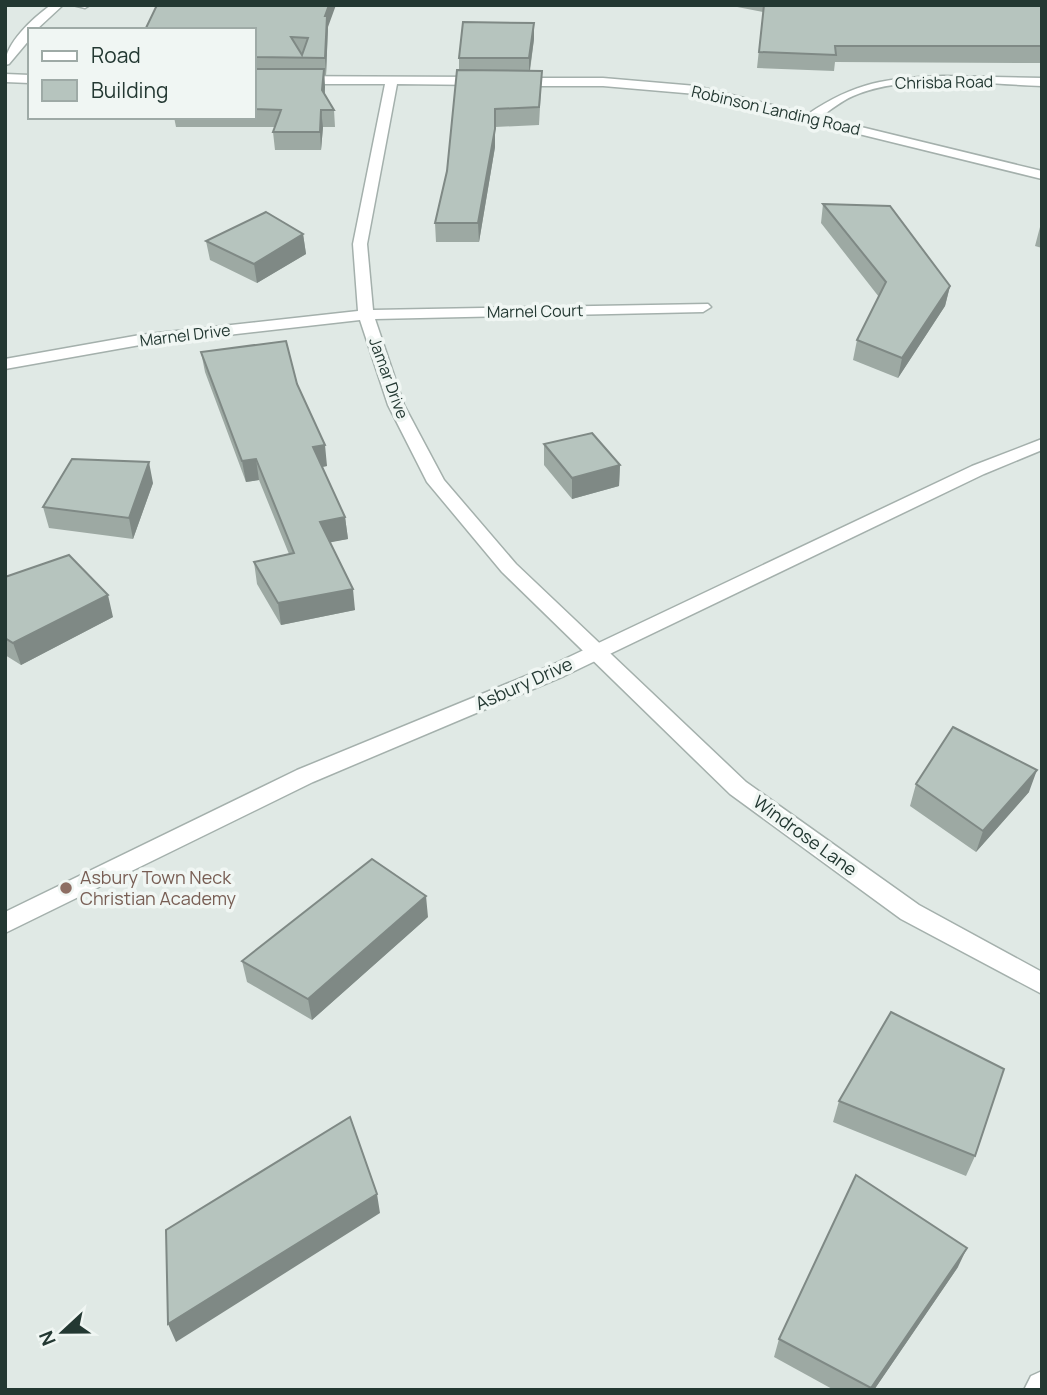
<svg xmlns="http://www.w3.org/2000/svg" width="1047" height="1395" font-family="Manrope,sans-serif">
<style>
.lines{fill:none;stroke-linecap:round;stroke-linejoin:round}
.minor-casing{stroke:#a4b0ac;stroke-width:3}
.tertiary-casing{stroke:#a4b0ac;stroke-width:3}
.minor{fill:#fff;fill-rule:evenodd}
.tertiary{fill:#fff;fill-rule:evenodd}
.wall{fill:#9da9a3}
.shaded-wall{fill:#7f8985}
.building{fill:#b6c4be;stroke:#7f8985;stroke-width:2;fill-rule:evenodd}
.education-dot{fill:#8d6e63;stroke:#f0f6f3;stroke-width:2.5}
.labels{text-anchor:middle;stroke-width:7;stroke-linejoin:round;paint-order:stroke}
.far-street-label{font-size:16px;fill:#233832;stroke:#f0f6f3}
.street-label{font-size:18px;fill:#233832;stroke:#f0f6f3}
.education-label{font-size:18px;fill:#785e54;stroke:#f0f6f3;text-anchor:start}
</style>
<rect width="100%" height="100%" fill="#e0e9e5"/>
<g class="lines">
<defs>
<path id="minor" d="M 51,5 L 63,5 L 36,30 L 30,30 L 30,39 L 9,64 L 5,65 C 5,43 33,18 51,5 Z
M 73,5 L 90,5 L 85,8 Z
M 5,74 L 30,75 L 30,83 L 5,82 Z
M 254,76 L 483,77 L 489,81 L 483,85 L 397,84 L 367,244 L 373,310 L 708,304 L 711,307 L 703,312 L 375,319 L 404,405 L 444,480 L 516,564 L 746,782 L 919,905 L 1042,972 L 1042,994 L 901,919 L 730,794 L 502,572 L 427,482 L 388,405 L 360,320 L 140,345 L 5,369 L 5,359 L 140,335 L 358,311 L 353,244 L 385,84 L 254,84 Z
M 943,76 L 1042,78 L 1042,86 C 984,84 907,73 853,96 C 841,101 831,110 820,117 L 1042,171 L 1042,179 L 696,94 L 603,86 L 515,86 L 509,82 L 515,78 L 603,78 L 696,86 L 808,114 C 856,82 886,78 943,76 Z
M 1042,1371 L 1042,1390 L 1024,1390 L 1031,1376 Z"/>
<path id="tertiary" d="M 1042,439 L 1042,450 L 984,474 L 564,676 L 313,782 L 5,933 L 5,912 L 297,770 L 550,666 L 972,466 Z"/>
</defs>
<!-- minor casing -->
<use href="#minor" class="minor-casing"/>
<!-- tertiary casing -->
<use href="#tertiary" class="tertiary-casing"/>
<!-- minor -->
<use href="#minor" class="minor"/>
<!-- tertiary -->
<use href="#tertiary" class="tertiary"/>
</g>
<!-- wall -->
<path class="wall" d="M 727,5 L 1042,5 L 1042,58 L 1041,63 L 835,62 L 834,71 L 757,68 L 763,12 Z
M 534,23 L 534,39 L 530,71 L 542,71 L 539,125 L 495,127 L 495,147 L 479,242 L 436,242 L 435,223 L 447,171 L 459,70 L 459,58 Z
M 328,27 L 326,75 L 324,75 L 325,95 L 334,110 L 335,127 L 323,127 L 321,150 L 275,150 L 273,132 L 275,127 L 176,127 L 174,117 L 254,117 L 254,30 Z
M 823,204 L 950,286 L 945,306 L 898,378 L 853,360 L 857,340 L 879,297 L 821,223 Z
M 1042,226 L 1042,248 L 1035,246 L 1040,227 Z
M 303,234 L 306,254 L 257,283 L 210,260 L 206,241 Z
M 201,352 L 297,384 L 327,466 L 322,467 L 345,517 L 348,539 L 329,542 L 355,610 L 281,625 L 257,584 L 254,562 L 289,554 L 259,480 L 246,482 L 205,372 Z
M 544,444 L 620,465 L 619,486 L 572,499 L 544,465 Z
M 153,483 L 133,539 L 49,528 L 43,507 Z
M 5,577 L 113,617 L 21,665 L 5,655 Z
M 916,784 L 1029,792 L 976,852 L 910,806 Z
M 428,917 L 312,1020 L 247,982 L 242,961 Z
M 839,1101 L 975,1156 L 966,1176 L 833,1122 Z
M 958,1267 L 874,1390 L 834,1390 L 774,1357 L 779,1339 Z"/>
<!-- shaded-wall -->
<path class="shaded-wall" d="M 329,5 L 336,5 L 328,27 L 326,75 L 325,58 L 325,16 Z
M 534,23 L 534,39 L 529,75 L 529,58 Z
M 324,69 L 325,87 L 324,108 L 322,90 Z
M 321,110 L 323,127 L 321,150 L 320,132 Z
M 495,129 L 495,147 L 479,242 L 478,223 Z
M 303,234 L 306,254 L 257,283 L 254,264 Z
M 950,286 L 945,306 L 898,378 L 902,358 Z
M 325,445 L 327,466 L 316,468 L 313,447 Z
M 256,459 L 259,480 L 246,482 L 242,461 Z
M 149,462 L 153,483 L 133,539 L 129,518 Z
M 620,465 L 619,486 L 572,499 L 572,478 Z
M 345,517 L 348,539 L 322,544 L 320,522 Z
M 353,589 L 355,610 L 281,625 L 278,603 Z
M 108,595 L 113,617 L 21,665 L 13,643 Z
M 1037,770 L 1029,792 L 976,852 L 983,831 Z
M 426,896 L 428,917 L 312,1020 L 308,999 Z
M 377,1194 L 380,1213 L 176,1342 L 168,1324 Z
M 967,1248 L 958,1267 L 874,1390 L 870,1390 Z"/>
<!-- building -->
<path class="building" d="M 157,5 L 329,5 L 325,16 L 327,16 L 325,58 L 254,57 L 254,30 L 145,30 ZM 291,37 L 308,38 L 302,55 Z
M 764,5 L 1042,5 L 1042,46 L 835,46 L 836,55 L 759,52 Z
M 463,22 L 534,23 L 529,58 L 459,58 Z
M 254,69 L 324,69 L 322,90 L 334,110 L 321,110 L 320,132 L 273,132 L 281,110 L 254,109 Z
M 457,70 L 542,71 L 539,107 L 495,109 L 495,129 L 478,223 L 435,223 L 447,171 Z
M 823,204 L 890,206 L 950,286 L 902,358 L 857,340 L 886,282 Z
M 266,212 L 303,234 L 254,264 L 206,241 Z
M 286,341 L 297,384 L 325,445 L 313,447 L 345,517 L 320,522 L 353,589 L 278,603 L 254,562 L 294,553 L 256,459 L 242,461 L 201,352 Z
M 592,433 L 620,465 L 572,478 L 544,444 Z
M 72,459 L 149,462 L 129,518 L 43,507 Z
M 69,555 L 108,595 L 13,643 L 5,638 L 5,577 Z
M 953,727 L 1037,770 L 983,831 L 916,784 Z
M 372,859 L 426,896 L 308,999 L 242,961 Z
M 891,1012 L 1004,1069 L 975,1156 L 839,1101 Z
M 350,1117 L 377,1194 L 168,1324 L 166,1230 Z
M 856,1175 L 967,1248 L 871,1388 L 779,1339 Z"/>
<!-- markers -->
<circle class="education-dot" cx="66" cy="888" r="7"/>
<g class="labels">
<!-- far-street labels -->
<g class="far-street-label">
<text transform="translate(944 82) rotate(-1)" y="6">Chrisba Road</text>
<text transform="translate(776 110) rotate(13)" y="6">Robinson Landing Road</text>
<text transform="translate(535 311) rotate(-1)" y="6">Marnel Court</text>
<text transform="translate(185 335) rotate(-7)" y="6">Marnel Drive</text>
<text transform="translate(389 378) rotate(70)" y="6">Jamar Drive</text>
</g>
<!-- street labels -->
<g class="street-label">
<text transform="translate(524 684) rotate(-24)" y="6">Asbury Drive</text>
<text transform="translate(805 836) rotate(36)" y="6">Windrose Lane</text>
</g>
<!-- education labels -->
<g class="education-label">
<text x="80" y="884">Asbury Town Neck<tspan x="80" dy="21">Christian Academy</tspan></text>
</g>
</g>
<!-- border -->
<rect width="1047" height="1395" fill="none" stroke="#233832" stroke-width="14"/>
<!-- legend -->
<rect x="28" y="28" width="228" height="91" fill="#f0f6f3" stroke="#9eaaa6" stroke-width="2"/>
<rect x="42" y="51" width="35" height="10" fill="#ffffff" stroke="#9eaaa6" stroke-width="2"/>
<text x="91" y="63" font-size="21" fill="#233832">Road</text>
<rect x="42" y="80" width="35" height="21" fill="#b6c4be" stroke="#9eaaa6" stroke-width="2"/>
<text x="91" y="98" font-size="21" fill="#233832">Building</text>
<!-- north arrow -->
<g transform="translate(63 1332) rotate(248)" stroke="#f0f6f3" stroke-width="5" paint-order="stroke">
<path d="M0-5L12 26L0 18L-12 26Z" fill="#233832"/>
<text y="-10" font-size="19" font-weight="bold" text-anchor="middle" fill="#233832">N</text>
</g>
</svg>
